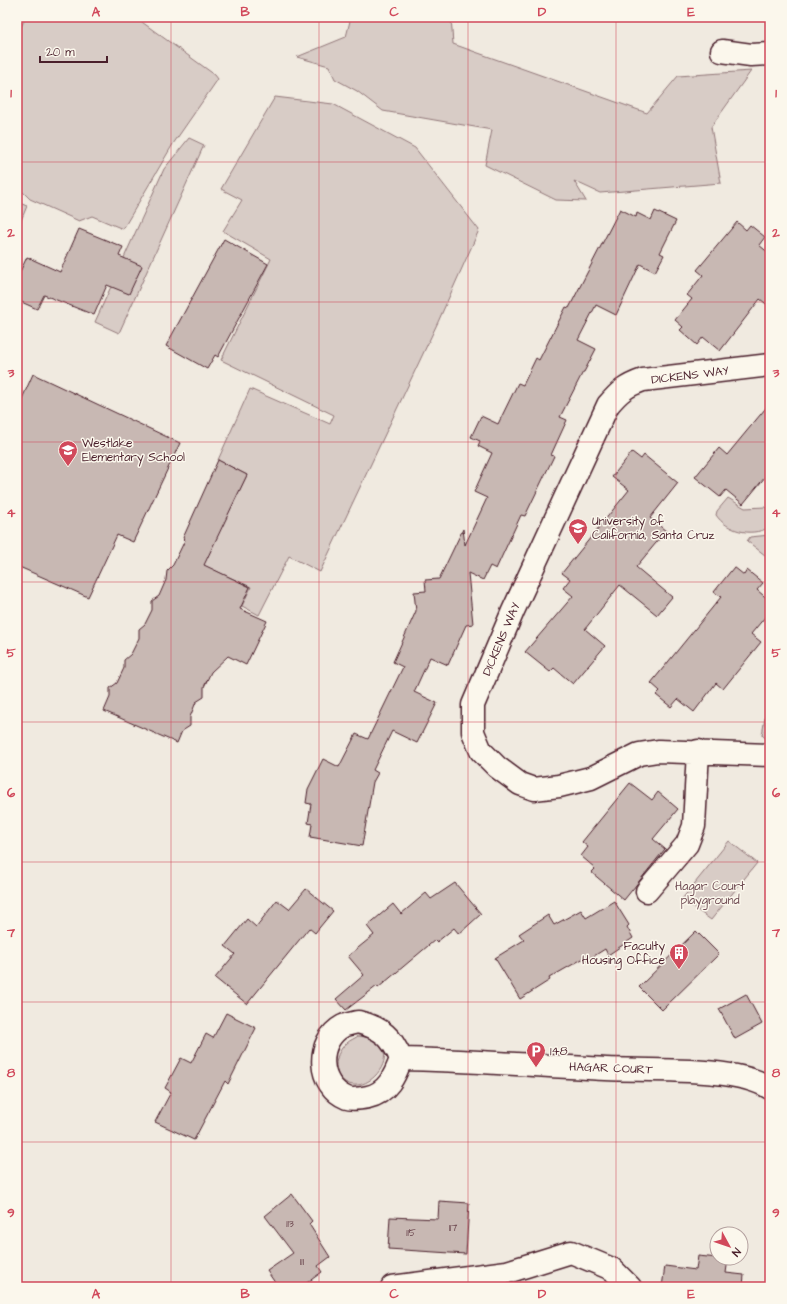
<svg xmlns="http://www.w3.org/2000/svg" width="787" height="1304" font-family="'Architects Daughter',sans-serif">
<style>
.green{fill:#d8ccc6;stroke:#917678}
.building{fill:#c8b8b3;stroke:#4a1f2b}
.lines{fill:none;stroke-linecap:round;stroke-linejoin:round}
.minor-casing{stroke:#4a1f2b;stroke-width:25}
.minor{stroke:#fbf7ec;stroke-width:22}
.grid{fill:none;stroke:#d1495b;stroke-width:1;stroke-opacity:0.55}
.labels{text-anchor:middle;stroke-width:3;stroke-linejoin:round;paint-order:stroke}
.number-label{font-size:10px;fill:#6a454d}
.street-label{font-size:12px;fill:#4a1f2b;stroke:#fbf7ec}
.poi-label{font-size:12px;fill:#4a1f2b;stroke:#fbf7ec;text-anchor:start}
.park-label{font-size:12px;fill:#6e4a52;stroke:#fbf7ec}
.neatline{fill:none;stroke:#d1495b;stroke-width:1.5}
.grid-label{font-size:13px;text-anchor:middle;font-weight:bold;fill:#d1495b}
</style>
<rect width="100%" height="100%" fill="#f0eae0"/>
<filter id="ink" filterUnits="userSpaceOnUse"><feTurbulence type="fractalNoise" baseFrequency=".025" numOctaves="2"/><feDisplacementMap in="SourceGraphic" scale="8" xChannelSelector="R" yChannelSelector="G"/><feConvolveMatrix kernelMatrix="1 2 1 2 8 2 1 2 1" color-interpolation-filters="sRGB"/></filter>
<g filter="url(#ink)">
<!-- green -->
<path class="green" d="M 26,17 L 135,17 L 215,75 L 218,79 L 173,144 L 123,229 L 92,216 L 79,221 L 30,199 L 17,186 L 17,35 Z
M 351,17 L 451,17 L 453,44 L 647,113 L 678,76 L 751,71 L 711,127 L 721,183 L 600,193 L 574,181 L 586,201 L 556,200 L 485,165 L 492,130 L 383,111 L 357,91 L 335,79 L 329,66 L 297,57 L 346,37 Z
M 275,97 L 333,104 L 415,148 L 479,230 L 438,322 L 320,572 L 289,556 L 259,615 L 242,606 L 251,587 L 203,565 L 247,475 L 218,460 L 250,389 L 330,424 L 334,415 L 221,360 L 271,259 L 223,231 L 242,200 L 221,189 Z
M 189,138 L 204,145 L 119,333 L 95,322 L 164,169 Z
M 17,202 L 27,206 L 17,230 Z
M 728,498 L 745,508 L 765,507 L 767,509 L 768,528 C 750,537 727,531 716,515 L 717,511 Z
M 770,535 L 770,559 L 747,541 L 750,537 Z
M 770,701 L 770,742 L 762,735 L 767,706 Z
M 729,841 L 757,863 L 711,920 L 682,899 Z
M 358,1036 C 412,1041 371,1099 345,1082 C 331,1073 335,1052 347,1043 C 350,1040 354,1039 358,1036 Z"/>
<!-- building -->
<path class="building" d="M 620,209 L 636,217 L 637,213 L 651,220 L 655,211 L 676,221 L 660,253 L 664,255 L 655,272 L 640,264 L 616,315 L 596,305 L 578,340 L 596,349 L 584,372 L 583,372 L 560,417 L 567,420 L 551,455 L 554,456 L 525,516 L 521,515 L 496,569 L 490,566 L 483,580 L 468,573 L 473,624 L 466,625 L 448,665 L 430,657 L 414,692 L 437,703 L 417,743 L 392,731 L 373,770 L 378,773 L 373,782 L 362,846 L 310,837 L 312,824 L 308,823 L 311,804 L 306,803 L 308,789 L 323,759 L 339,767 L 356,734 L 368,739 L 403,667 L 393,662 L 416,611 L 414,592 L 426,591 L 425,580 L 439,579 L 463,529 L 465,545 L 487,498 L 474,492 L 492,453 L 478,446 L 480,441 L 471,437 L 481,416 L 498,424 L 518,383 L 523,385 L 536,358 L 539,360 L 566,307 L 569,308 Z
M 737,222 L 746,230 L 750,225 L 765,237 L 759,245 L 770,254 L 770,307 L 760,299 L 720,351 L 703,337 L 697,345 L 680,330 L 683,327 L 675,320 L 692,299 L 687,295 L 703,275 L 697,270 Z
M 79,229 L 123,247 L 119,256 L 142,266 L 129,294 L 107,285 L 94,315 L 44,295 L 37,309 L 17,300 L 17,278 L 27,257 L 60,272 Z
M 224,239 L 268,264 L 218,357 L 215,355 L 207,369 L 166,346 Z
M 33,374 L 180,443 L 133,542 L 117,535 L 88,597 L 17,566 L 17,410 Z
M 770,403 L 770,471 L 743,504 L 726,490 L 720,497 L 695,477 L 719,448 L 727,455 Z
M 632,452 L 641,459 L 644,455 L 678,483 L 650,518 L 666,531 L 636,567 L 672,597 L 657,615 L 620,585 L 585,629 L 605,646 L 573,684 L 554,668 L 550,672 L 525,652 L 573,596 L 563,588 L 570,579 L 562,573 L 629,490 L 612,477 Z
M 218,460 L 247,475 L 204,565 L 250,587 L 240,609 L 267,621 L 246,665 L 228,656 L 211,672 L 204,687 L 204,697 L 196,702 L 190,717 L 190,726 L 182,731 L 177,743 L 104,711 L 110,697 L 110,688 L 117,683 L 124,668 L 124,660 L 131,654 L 139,638 L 139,629 L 145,624 L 152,610 L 152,601 L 159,596 L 166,580 L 167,571 L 173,565 L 185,540 L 183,538 Z
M 734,567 L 744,575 L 747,570 L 763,583 L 757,590 L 770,601 L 770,611 L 751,634 L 761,642 L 723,689 L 716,683 L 694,712 L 678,699 L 671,707 L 656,695 L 660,691 L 651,683 L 721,597 L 714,592 Z
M 630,783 L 652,800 L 658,792 L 678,809 L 653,839 L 665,849 L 624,900 L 591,872 L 595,868 L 581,856 L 588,847 L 582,842 Z
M 455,883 L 481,914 L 459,934 L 454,928 L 437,942 L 435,940 L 378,988 L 377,986 L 346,1010 L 336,999 L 364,975 L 348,956 L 374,935 L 367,926 L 393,904 L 401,914 L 426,893 L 431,899 Z
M 306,889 L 333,911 L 315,933 L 309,928 L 247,1004 L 215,978 L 235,954 L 225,946 L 247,919 L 256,927 L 277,900 L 289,909 Z
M 614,901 L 629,925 L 627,927 L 633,938 L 608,955 L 605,949 L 586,961 L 584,958 L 549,978 L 550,980 L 520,999 L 495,958 L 524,940 L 519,934 L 548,915 L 554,925 L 581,910 L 586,918 Z
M 696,931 L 719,954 L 662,1010 L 639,987 Z
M 746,994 L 762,1024 L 735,1039 L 719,1009 Z
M 226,1013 L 256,1028 L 228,1084 L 225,1081 L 194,1140 L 155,1122 L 171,1092 L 165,1088 L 181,1058 L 191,1063 L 206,1034 L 213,1038 Z
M 292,1194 L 312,1221 L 309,1224 L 330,1257 L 318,1266 L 322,1272 L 301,1287 L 278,1287 L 267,1271 L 293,1253 L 265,1216 Z
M 439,1201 L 469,1203 L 466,1254 L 388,1249 L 390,1217 L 438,1219 Z
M 698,1256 L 728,1259 L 726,1273 L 744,1275 L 743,1287 L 662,1287 L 665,1266 L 696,1270 Z"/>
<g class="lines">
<defs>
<path id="minor" d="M 722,51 L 751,55 L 770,54
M 770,365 L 643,380 C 626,386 620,391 608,405 L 513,611 L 473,705 L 473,732 L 481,751 L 497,767 L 520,784 L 534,789 L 559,786 L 591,778 L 639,754 L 658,751 L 770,755
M 647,891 L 687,844 L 694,826 L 698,751
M 358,1022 C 382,1028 392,1037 401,1059 C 395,1076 387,1093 368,1097 C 363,1098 353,1100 347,1098 C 317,1086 315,1041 343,1026 C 348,1024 354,1023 358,1022 Z
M 401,1059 C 470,1060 538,1066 606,1069 C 648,1071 737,1066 770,1088
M 392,1287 L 507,1272 L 571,1252 L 612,1269 L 630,1287"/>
</defs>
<!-- minor casing -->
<use href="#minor" class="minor-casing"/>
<!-- minor -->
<use href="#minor" class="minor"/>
</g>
</g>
<!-- grid -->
<path class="grid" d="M 171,17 L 171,1287M 319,17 L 319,1287M 468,17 L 468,1287M 616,17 L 616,1287M 17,162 L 770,162M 17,302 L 770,302M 17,442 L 770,442M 17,582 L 770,582M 17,722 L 770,722M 17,862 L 770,862M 17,1002 L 770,1002M 17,1142 L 770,1142"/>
<!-- icons -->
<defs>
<symbol id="school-pin" viewBox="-11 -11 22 30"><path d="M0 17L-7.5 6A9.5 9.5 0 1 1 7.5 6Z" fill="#d1495b" stroke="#fbf7ec"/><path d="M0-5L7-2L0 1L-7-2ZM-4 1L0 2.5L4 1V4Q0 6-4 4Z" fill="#fff"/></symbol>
<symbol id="university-pin" viewBox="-11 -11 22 30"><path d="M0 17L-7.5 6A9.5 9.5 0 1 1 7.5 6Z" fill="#d1495b" stroke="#fbf7ec"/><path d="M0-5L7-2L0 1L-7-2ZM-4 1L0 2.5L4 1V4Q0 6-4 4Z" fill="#fff"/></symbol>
<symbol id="building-pin" viewBox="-11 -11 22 30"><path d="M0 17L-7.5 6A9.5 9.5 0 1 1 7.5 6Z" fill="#d1495b" stroke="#fbf7ec"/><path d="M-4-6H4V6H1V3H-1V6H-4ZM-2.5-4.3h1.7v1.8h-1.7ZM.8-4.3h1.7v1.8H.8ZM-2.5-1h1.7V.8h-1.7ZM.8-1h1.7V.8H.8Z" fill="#fff"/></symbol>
<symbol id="parking-pin" viewBox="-11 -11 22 30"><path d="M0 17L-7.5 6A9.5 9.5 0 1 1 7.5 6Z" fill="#d1495b" stroke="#fbf7ec"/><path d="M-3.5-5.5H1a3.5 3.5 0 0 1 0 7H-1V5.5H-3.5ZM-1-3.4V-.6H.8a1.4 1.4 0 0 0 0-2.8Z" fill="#fff"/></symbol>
</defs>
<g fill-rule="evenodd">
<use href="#school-pin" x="57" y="439" width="22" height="30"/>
<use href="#university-pin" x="567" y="517" width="22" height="30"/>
<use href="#building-pin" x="668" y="942" width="22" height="30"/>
<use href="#parking-pin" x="525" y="1040" width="22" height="30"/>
</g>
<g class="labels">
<!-- number labels -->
<g class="number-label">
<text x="290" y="1227">113</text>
<text x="453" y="1231">117</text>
<text x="411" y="1236">115</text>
<text x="302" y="1265">111</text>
</g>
<!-- street labels -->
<g class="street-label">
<text transform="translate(690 375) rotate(-7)" y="4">DICKENS WAY</text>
<text transform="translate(501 639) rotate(-67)" y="4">DICKENS WAY</text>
<text transform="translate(611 1068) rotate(2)" y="4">HAGAR COURT</text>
</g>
<!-- poi labels -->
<g class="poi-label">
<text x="82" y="447">Westlake<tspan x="82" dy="14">Elementary School</tspan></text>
<text x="592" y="525">University of<tspan x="592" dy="14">California, Santa Cruz</tspan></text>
<text x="665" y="950" text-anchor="end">Faculty<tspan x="665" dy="14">Housing Office</tspan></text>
<text x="550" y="1055">148</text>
</g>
<!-- park labels -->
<g class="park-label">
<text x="710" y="890">Hagar Court<tspan x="710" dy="14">playground</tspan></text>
</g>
</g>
<!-- margin -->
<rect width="787" height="1304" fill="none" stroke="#fbf7ec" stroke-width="44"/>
<!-- north arrow -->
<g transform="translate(729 1246) rotate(130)"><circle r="19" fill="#fbf7ec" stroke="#b4a19f"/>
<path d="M0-3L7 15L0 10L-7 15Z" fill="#d1495b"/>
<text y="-6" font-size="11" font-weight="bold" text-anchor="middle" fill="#4a1f2b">N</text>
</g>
<!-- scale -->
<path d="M40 56v6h67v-6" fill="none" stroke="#4a1f2b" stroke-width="2"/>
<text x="46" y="56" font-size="12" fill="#4a1f2b" stroke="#fbf7ec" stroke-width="3" paint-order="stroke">20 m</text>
<rect x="22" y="22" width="743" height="1260" class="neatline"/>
<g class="grid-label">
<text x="96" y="16">A</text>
<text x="245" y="16">B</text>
<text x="394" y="16">C</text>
<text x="542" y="16">D</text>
<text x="691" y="16">E</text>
<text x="11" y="97">1</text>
<text x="776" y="97">1</text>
<text x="11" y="237">2</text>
<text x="776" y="237">2</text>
<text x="11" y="377">3</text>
<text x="776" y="377">3</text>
<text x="11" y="517">4</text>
<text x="776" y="517">4</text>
<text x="11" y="657">5</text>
<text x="776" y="657">5</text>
<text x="11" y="797">6</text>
<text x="776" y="797">6</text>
<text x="11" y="937">7</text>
<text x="776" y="937">7</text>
<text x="11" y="1077">8</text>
<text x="776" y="1077">8</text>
<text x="11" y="1217">9</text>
<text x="776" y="1217">9</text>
<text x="96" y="1298">A</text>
<text x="245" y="1298">B</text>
<text x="394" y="1298">C</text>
<text x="542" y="1298">D</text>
<text x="691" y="1298">E</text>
</g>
</svg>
